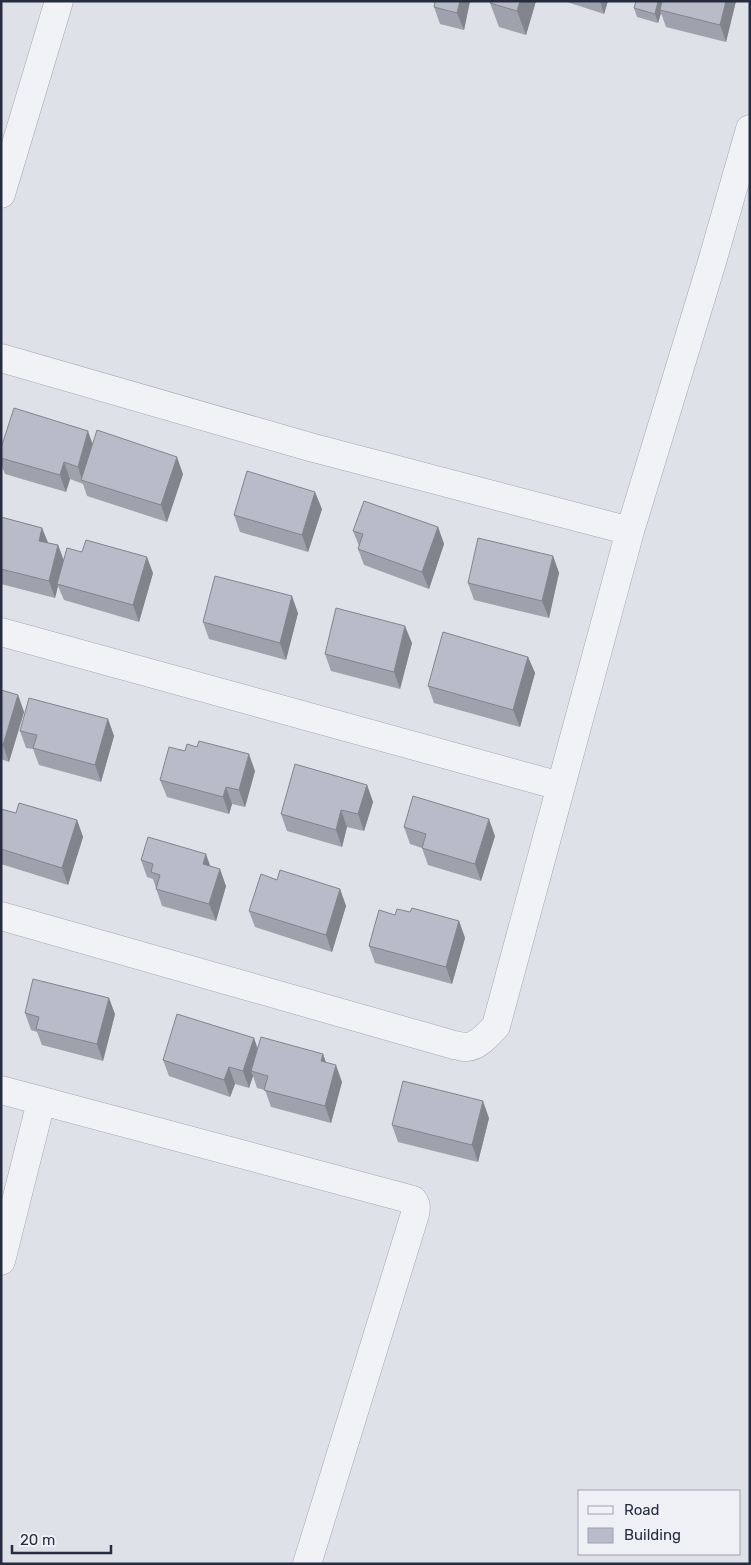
<svg xmlns="http://www.w3.org/2000/svg" width="751" height="1565" font-family="Rubik,sans-serif">
<style>
.lines{fill:none;stroke-linecap:round;stroke-linejoin:round}
.minor-casing{stroke:#a3a7b2;stroke-width:29}
.minor{stroke:#f1f2f6;stroke-width:28}
.wall{fill:#9ea2ac}
.shaded-wall{fill:#81848c}
.building{fill:#b8bcc8;stroke:#81848c}
</style>
<rect width="100%" height="100%" fill="#dee1e8"/>
<g class="lines">
<defs>
<path id="minor" d="M 1,194 L 59,1
M 1,358 L 310,447 L 630,531
M 1,632 L 560,786
M 1,916 L 454,1045 C 458,1045 463,1048 467,1047 C 479,1046 488,1034 496,1026 L 630,531 L 712,262 L 750,129
M 1,1090 L 413,1200 C 417,1205 416,1209 415,1214 L 307,1564
M 1,1261 L 41,1102"/>
</defs>
<!-- minor casing -->
<use href="#minor" class="minor-casing"/>
<!-- minor -->
<use href="#minor" class="minor"/>
</g>
<!-- wall -->
<path class="wall" d="M 470,1 L 464,30 L 440,24 L 434,7 Z
M 536,1 L 526,35 L 499,27 L 490,3 Z
M 564,1 L 608,1 L 604,14 Z
M 736,1 L 726,42 L 666,27 L 661,13 L 658,23 L 637,17 L 634,8 Z
M 93,445 L 183,474 L 167,522 L 87,496 L 83,484 L 70,479 L 66,492 L 5,474 L 1,464 L 1,448 Z
M 322,509 L 308,552 L 240,532 L 234,515 Z
M 1,517 L 42,528 L 48,543 L 58,545 L 64,560 L 153,573 L 139,622 L 64,600 L 58,586 L 55,598 L 1,584 Z
M 438,527 L 444,544 L 429,589 L 364,565 L 358,549 L 359,546 L 353,531 Z
M 553,556 L 559,573 L 549,618 L 474,600 L 468,583 Z
M 298,613 L 286,660 L 209,639 L 203,622 Z
M 412,643 L 400,689 L 331,671 L 325,654 Z
M 528,657 L 535,673 L 520,727 L 434,703 L 428,686 Z
M 1,690 L 18,695 L 24,712 L 9,762 L 1,759 Z
M 108,719 L 114,736 L 101,782 L 39,765 L 33,749 L 26,748 L 20,731 Z
M 255,771 L 245,807 L 232,804 L 229,814 L 167,797 L 160,780 Z
M 367,785 L 373,802 L 364,831 L 347,827 L 342,847 L 287,831 L 281,814 Z
M 1,809 L 16,813 L 77,820 L 83,837 L 68,885 L 1,864 Z
M 404,827 L 495,836 L 481,881 L 428,865 L 422,848 L 410,844 Z
M 141,860 L 211,866 L 226,886 L 216,921 L 162,906 L 153,879 L 147,877 Z
M 277,880 L 340,889 L 346,906 L 332,952 L 255,927 L 249,911 Z
M 410,912 L 459,921 L 465,938 L 452,984 L 375,963 L 369,946 L 395,915 Z
M 25,1013 L 115,1014 L 103,1061 L 42,1045 L 37,1032 L 31,1030 Z
M 254,1038 L 257,1049 L 323,1054 L 326,1063 L 342,1082 L 331,1123 L 271,1107 L 265,1090 L 257,1088 L 253,1076 L 249,1088 L 235,1084 L 230,1097 L 169,1076 L 163,1060 Z
M 489,1118 L 478,1162 L 398,1142 L 392,1125 Z"/>
<!-- shaded-wall -->
<path class="shaded-wall" d="M 460,1 L 470,1 L 464,30 L 457,13 Z
M 520,1 L 536,1 L 526,35 L 517,11 Z
M 600,1 L 608,1 L 604,14 Z
M 658,1 L 664,1 L 660,10 L 661,13 L 658,23 L 655,14 Z
M 726,1 L 736,1 L 726,42 L 720,25 Z
M 88,431 L 94,448 L 82,480 L 78,467 Z
M 177,457 L 183,474 L 167,522 L 161,505 Z
M 64,462 L 70,479 L 66,492 L 60,475 Z
M 315,492 L 322,509 L 308,552 L 302,535 Z
M 438,527 L 444,544 L 429,589 L 422,572 Z
M 42,528 L 49,545 L 39,541 Z
M 58,545 L 64,562 L 57,584 L 58,586 L 55,598 L 49,581 Z
M 553,556 L 559,573 L 549,618 L 542,601 Z
M 147,557 L 153,573 L 139,622 L 133,605 Z
M 292,596 L 298,613 L 286,660 L 280,643 Z
M 405,626 L 412,643 L 400,689 L 394,672 Z
M 528,657 L 535,673 L 520,727 L 513,710 Z
M 18,695 L 24,712 L 9,762 L 3,745 Z
M 108,719 L 114,736 L 101,782 L 95,765 Z
M 249,754 L 255,771 L 245,807 L 239,790 Z
M 367,785 L 373,802 L 364,831 L 358,814 Z
M 226,787 L 232,804 L 229,814 L 223,797 Z
M 341,810 L 347,827 L 342,847 L 336,830 Z
M 489,819 L 495,836 L 481,881 L 475,864 Z
M 77,820 L 83,837 L 68,885 L 62,868 Z
M 206,854 L 212,871 L 203,864 Z
M 220,869 L 226,886 L 216,921 L 209,904 Z
M 340,889 L 346,906 L 332,952 L 326,935 Z
M 459,921 L 465,938 L 452,984 L 446,967 Z
M 109,998 L 115,1014 L 103,1061 L 97,1044 Z
M 254,1038 L 260,1055 L 251,1071 L 253,1076 L 249,1088 L 243,1071 Z
M 323,1054 L 329,1071 L 321,1061 Z
M 336,1065 L 342,1082 L 331,1123 L 325,1106 Z
M 229,1067 L 235,1084 L 230,1097 L 224,1080 Z
M 483,1101 L 489,1118 L 478,1162 L 472,1145 Z"/>
<!-- building -->
<path class="building" d="M 435,1 L 460,1 L 457,13 L 434,7 Z
M 491,1 L 520,1 L 517,11 L 490,3 Z
M 636,1 L 658,1 L 655,14 L 634,8 Z
M 662,1 L 726,1 L 720,25 L 660,10 Z
M 14,408 L 88,431 L 78,467 L 64,462 L 60,475 L 1,458 L 1,448 Z
M 97,430 L 177,457 L 161,505 L 81,480 Z
M 247,471 L 315,492 L 302,535 L 234,515 Z
M 364,501 L 438,527 L 422,572 L 358,549 L 363,534 L 353,531 Z
M 1,517 L 42,528 L 39,541 L 58,545 L 49,581 L 1,569 Z
M 478,538 L 553,556 L 542,601 L 468,583 Z
M 86,540 L 147,557 L 133,605 L 57,584 L 67,548 L 82,552 Z
M 215,576 L 292,596 L 280,643 L 203,622 Z
M 336,608 L 405,626 L 394,672 L 325,654 Z
M 443,632 L 528,657 L 513,710 L 428,686 Z
M 1,690 L 18,695 L 3,745 L 1,744 Z
M 29,698 L 108,719 L 95,765 L 33,748 L 37,735 L 20,731 Z
M 199,741 L 249,754 L 239,790 L 226,787 L 223,797 L 160,780 L 169,747 L 185,751 L 187,744 L 197,747 Z
M 295,764 L 367,785 L 358,814 L 341,810 L 336,830 L 281,814 Z
M 413,796 L 489,819 L 475,864 L 422,848 L 426,834 L 404,827 Z
M 19,803 L 77,820 L 62,868 L 1,849 L 1,809 L 16,813 Z
M 148,837 L 206,854 L 203,864 L 220,869 L 209,904 L 156,889 L 160,875 L 151,872 L 153,864 L 141,860 Z
M 280,870 L 340,889 L 326,935 L 249,911 L 261,874 L 277,880 Z
M 412,908 L 459,921 L 446,967 L 369,946 L 379,910 L 395,915 L 397,909 L 410,912 Z
M 33,979 L 109,998 L 97,1044 L 36,1029 L 39,1017 L 25,1013 Z
M 177,1014 L 254,1038 L 243,1071 L 229,1067 L 224,1080 L 163,1060 Z
M 261,1037 L 323,1054 L 321,1061 L 336,1065 L 325,1106 L 264,1090 L 268,1076 L 251,1071 Z
M 403,1081 L 483,1101 L 472,1145 L 392,1125 Z"/>
<!-- border -->
<rect width="751" height="1565" fill="none" stroke="#272d40" stroke-width="5"/>
<!-- legend -->
<rect x="578" y="1490" width="162" height="65" fill="#eef0f6" stroke="#9ea2ad"/>
<rect x="588" y="1506" width="25" height="8" fill="#f1f2f6" stroke="#9ea2ad"/>
<text x="624" y="1515" font-size="15" fill="#272d40">Road</text>
<rect x="588" y="1528" width="25" height="15" fill="#b8bcc8" stroke="#9ea2ad"/>
<text x="624" y="1540" font-size="15" fill="#272d40">Building</text>
<!-- scale -->
<path d="M12 1545v8h99v-8" fill="none" stroke="#272d40" stroke-width="2.5"/>
<text x="20" y="1545" font-size="15" fill="#272d40" stroke="#eef0f6" stroke-width="4" paint-order="stroke">20 m</text>
</svg>
